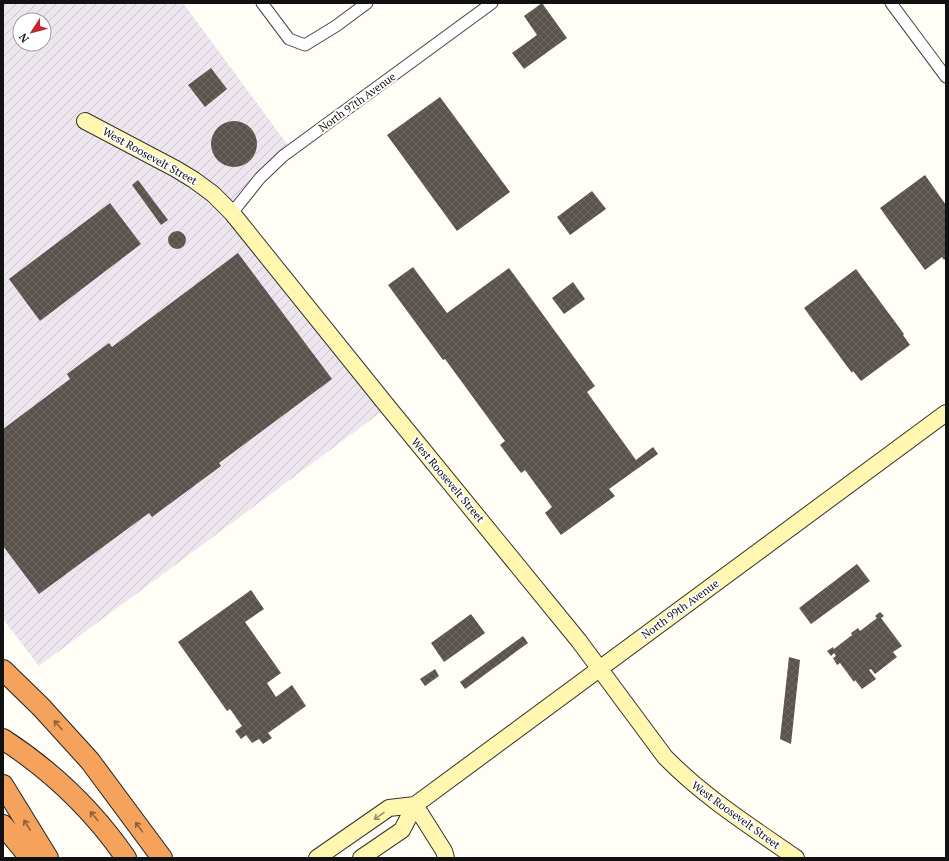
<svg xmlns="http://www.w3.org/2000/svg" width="949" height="861" font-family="'PT Serif',serif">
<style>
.industrial{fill:url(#industrial-furrows);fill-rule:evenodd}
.building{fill:url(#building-cross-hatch)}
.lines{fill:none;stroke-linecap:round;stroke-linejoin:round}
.street-casing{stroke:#444;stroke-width:13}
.secondary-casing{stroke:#333;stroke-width:18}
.highway-casing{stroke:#222;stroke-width:22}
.street{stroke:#fff;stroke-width:11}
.secondary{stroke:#fff6b0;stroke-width:16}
.highway{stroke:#f5a25d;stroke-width:20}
.oneway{stroke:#8e613b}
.oneway2{stroke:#948f68}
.labels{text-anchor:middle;stroke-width:4;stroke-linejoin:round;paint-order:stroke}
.street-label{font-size:11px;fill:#111;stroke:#fff}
</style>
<defs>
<pattern id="industrial-furrows" width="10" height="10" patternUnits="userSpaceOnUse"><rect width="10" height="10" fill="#eee6ef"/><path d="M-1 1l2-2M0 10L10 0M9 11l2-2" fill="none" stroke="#cbc4cc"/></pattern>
<pattern id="building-cross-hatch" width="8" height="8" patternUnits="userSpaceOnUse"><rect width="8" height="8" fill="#5a524d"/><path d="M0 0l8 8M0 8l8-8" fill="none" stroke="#6d6662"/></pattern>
</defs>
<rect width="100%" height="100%" fill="#fffdf5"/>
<!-- industrial -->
<path class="industrial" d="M 3,3 L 183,3 L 287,144 L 292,150 L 232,213 L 388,407 L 39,666 L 3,619 ZM 20,20 L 44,20 L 44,44 L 20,44 Z"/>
<!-- building -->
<path class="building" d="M 542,3 L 567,38 L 524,69 L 512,53 L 537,35 L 524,16 Z
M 211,68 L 227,89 L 205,107 L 188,85 Z
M 440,97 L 510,192 L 457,231 L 387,135 Z
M211 144a23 23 0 1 1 46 0a23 23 0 1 1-46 0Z
M 925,175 L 946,205 L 946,258 L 944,260 L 942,257 L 925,270 L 880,208 Z
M 138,180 L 168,220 L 161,225 L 132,185 Z
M 592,191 L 606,209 L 570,235 L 557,217 Z
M 110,203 L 141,244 L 40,321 L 9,279 Z
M168 240a9 9 0 1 1 18 0a9 9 0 1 1-18 0Z
M 238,253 L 332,379 L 219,463 L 221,466 L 152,517 L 149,513 L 39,594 L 3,546 L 3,429 L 70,379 L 67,374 L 109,343 L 112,347 Z
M 413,267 L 447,313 L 509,268 L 595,386 L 587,392 L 636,460 L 653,447 L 658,454 L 609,489 L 615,496 L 561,535 L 545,513 L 552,507 L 525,470 L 521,473 L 500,445 L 505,441 L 445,359 L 443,360 L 388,285 Z
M 856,269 L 904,334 L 903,335 L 910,345 L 861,381 L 853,371 L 852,373 L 804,308 Z
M 573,282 L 585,299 L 564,314 L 552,298 Z
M 857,564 L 870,581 L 811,624 L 799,608 Z
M 251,590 L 264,609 L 245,622 L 281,673 L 267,683 L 276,697 L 292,685 L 306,706 L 268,733 L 272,738 L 263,744 L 259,739 L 252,743 L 246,735 L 241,739 L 235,731 L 242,726 L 230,709 L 227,711 L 178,642 Z
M 880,612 L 884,616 L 881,618 L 902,646 L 893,652 L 897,657 L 875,674 L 871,669 L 869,670 L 876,679 L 862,689 L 855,680 L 854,682 L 840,663 L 837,665 L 833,658 L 836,656 L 834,653 L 831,656 L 827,651 L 833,647 L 834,649 L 852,635 L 851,633 L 858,628 L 860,631 L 877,618 L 875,616 Z
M 471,614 L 485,633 L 444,662 L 431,643 Z
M 523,636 L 528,643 L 465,689 L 460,682 Z
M 789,657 L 800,660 L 791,744 L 780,739 Z
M 435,669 L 439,676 L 425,686 L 420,679 Z"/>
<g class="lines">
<defs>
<path id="street" d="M 262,3 L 289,39 L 305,45 L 336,26 L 367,3
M 891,3 L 946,77
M 232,213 L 260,178 L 283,156 L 492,3"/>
<path id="secondary" d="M 85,121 L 176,169 L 194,180 L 213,194 L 232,213 L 388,407 L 579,641 L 665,757 C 704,797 750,826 796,858
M 415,805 L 444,851 L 446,858
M 317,858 L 389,808 L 415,805
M 361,858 L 402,830 L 415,805 L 946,413"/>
<path id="highway" d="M 3,670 L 41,707 L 90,761 L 162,858
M 3,739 C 52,771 93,810 126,858
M 3,785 L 48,858
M 3,825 L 30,858"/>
</defs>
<!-- street casing -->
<use href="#street" class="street-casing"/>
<!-- secondary casing -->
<use href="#secondary" class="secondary-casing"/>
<!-- highway casing -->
<use href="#highway" class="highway-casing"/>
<!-- street -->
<use href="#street" class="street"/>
<!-- secondary -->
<use href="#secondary" class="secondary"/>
<!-- highway -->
<use href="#highway" class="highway"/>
</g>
<!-- one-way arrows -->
<defs><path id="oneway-shaft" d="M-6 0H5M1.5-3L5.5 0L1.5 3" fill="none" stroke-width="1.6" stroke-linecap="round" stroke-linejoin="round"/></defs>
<g class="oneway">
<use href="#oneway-shaft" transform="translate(58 725) rotate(-132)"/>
<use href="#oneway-shaft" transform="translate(94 816) rotate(-131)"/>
<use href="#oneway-shaft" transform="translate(27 825) rotate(-122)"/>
<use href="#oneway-shaft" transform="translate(139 827) rotate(-126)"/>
</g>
<use class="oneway2" href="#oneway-shaft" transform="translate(379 816) rotate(145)"/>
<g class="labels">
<!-- street labels -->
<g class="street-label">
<text transform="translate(357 102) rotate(-36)" y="4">North 97th Avenue</text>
<text transform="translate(150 156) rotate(29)" y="4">West Roosevelt Street</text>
<text transform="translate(448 480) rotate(50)" y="4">West Roosevelt Street</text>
<text transform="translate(680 609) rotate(-36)" y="4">North 99th Avenue</text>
<text transform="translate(736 815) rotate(36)" y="4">West Roosevelt Street</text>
</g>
</g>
<!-- border -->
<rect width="949" height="861" fill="none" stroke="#111111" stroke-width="8"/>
<!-- north arrow -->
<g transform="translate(32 32) rotate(234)"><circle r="19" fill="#ffffff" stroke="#a0a0a0"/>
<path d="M0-3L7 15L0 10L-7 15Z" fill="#c4262e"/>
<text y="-6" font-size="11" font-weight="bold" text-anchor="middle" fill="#111111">N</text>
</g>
</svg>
